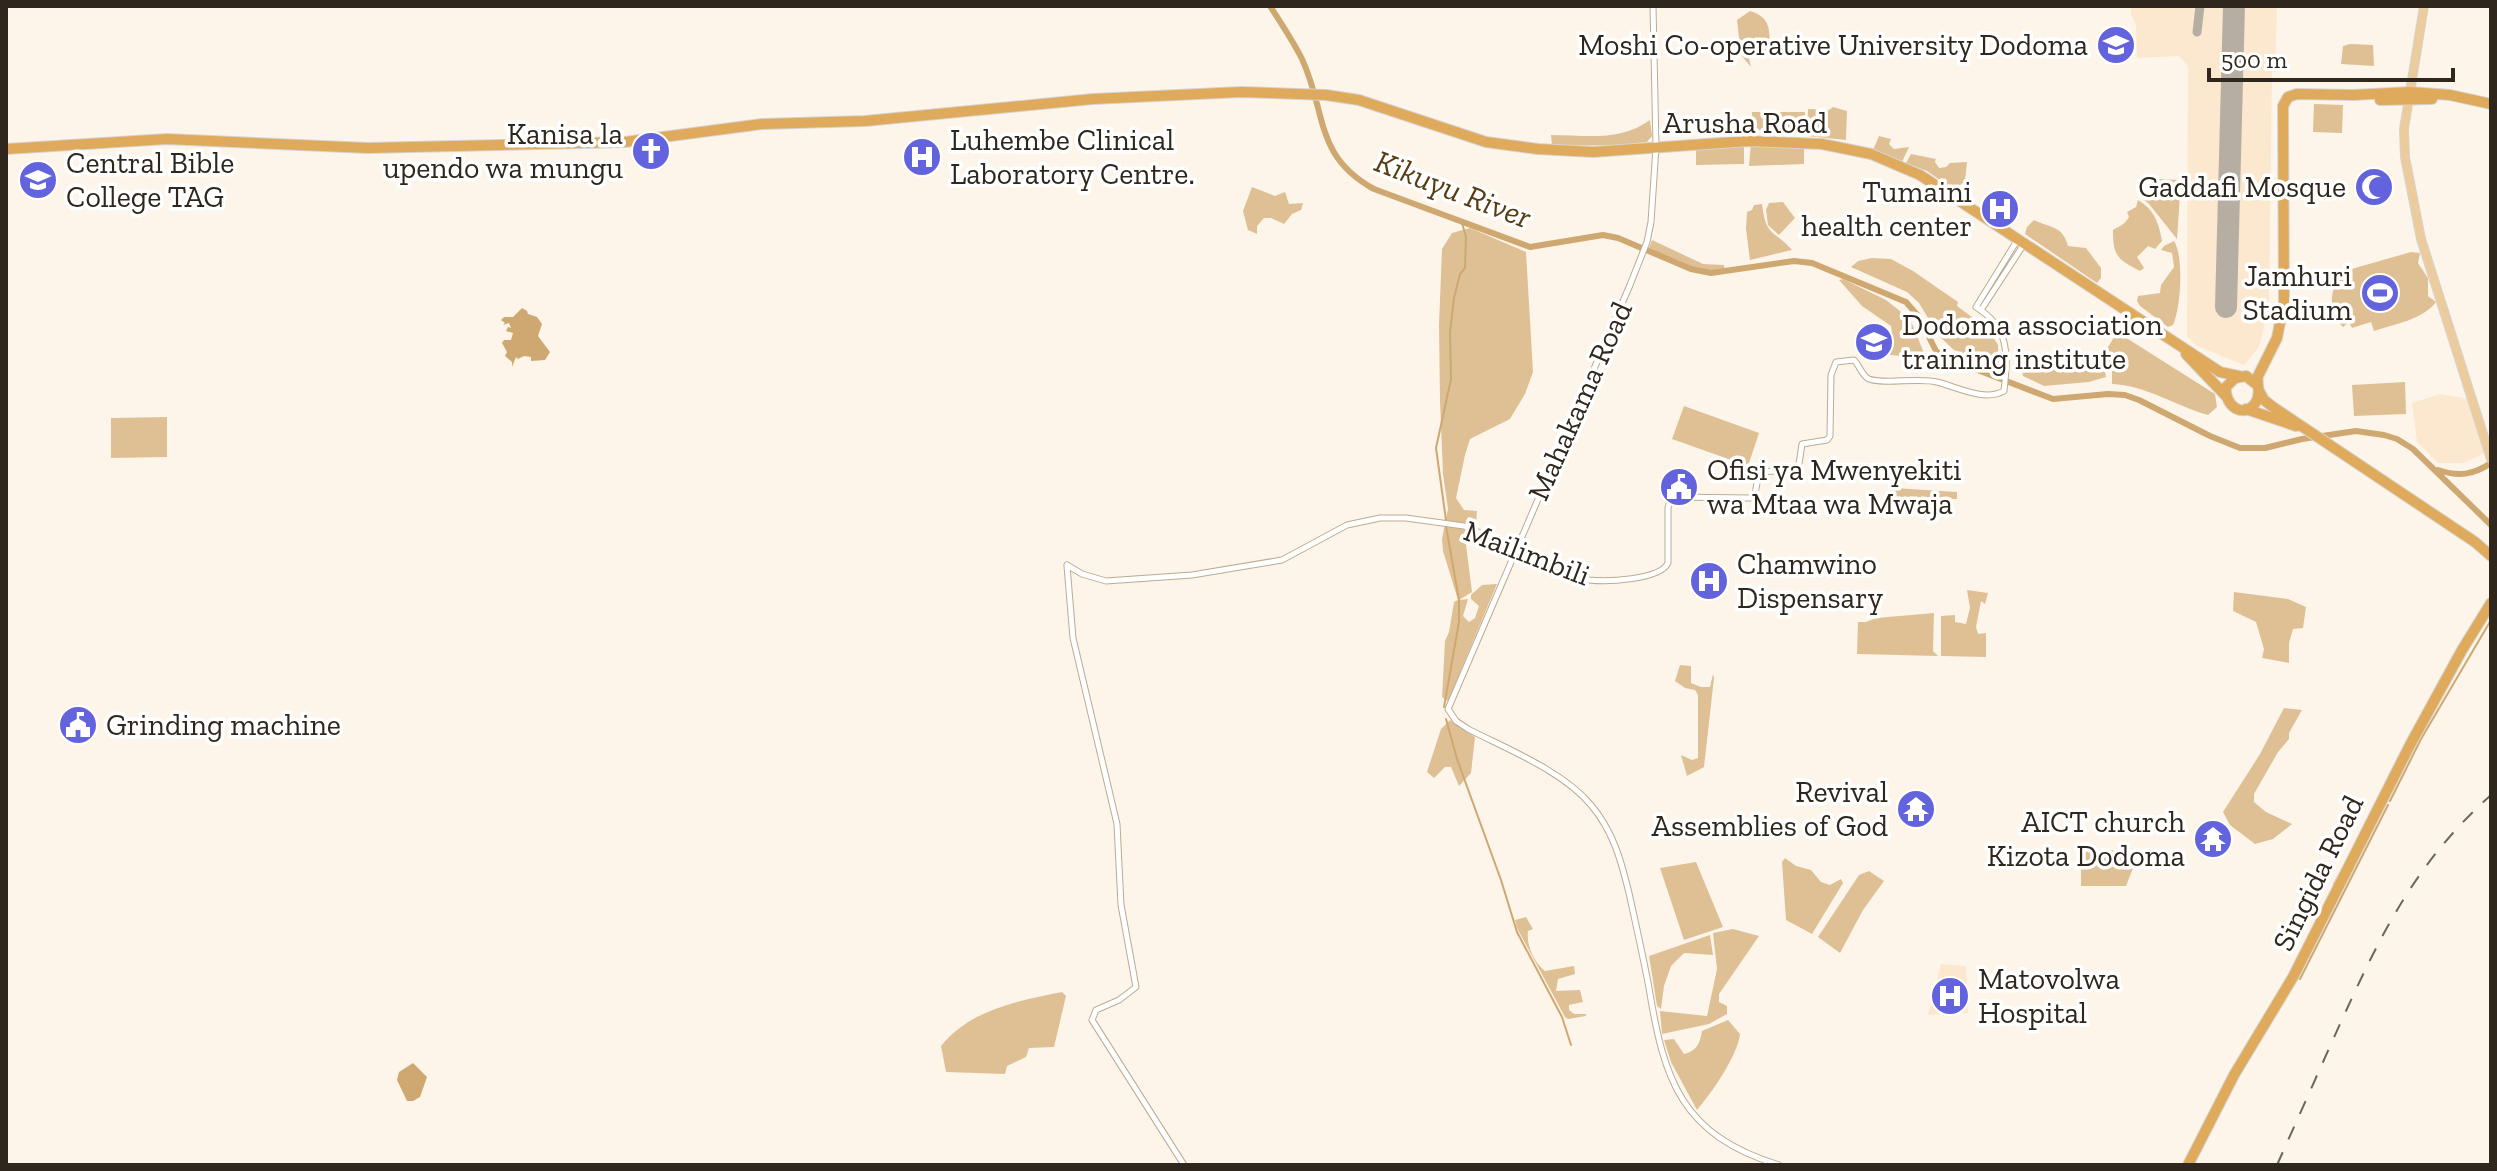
<svg xmlns="http://www.w3.org/2000/svg" width="2497" height="1171" font-family="'Zilla Slab',serif">
<style>
.built{fill:#fce8ce}
.green{fill:#dfc095}
.water{fill:#cea870}
.lines{fill:none;stroke-linecap:round;stroke-linejoin:round}
.stream{stroke:#cea870;stroke-width:2}
.river{stroke:#cea870;stroke-width:6}
.taxiway{stroke:#b6aea3;stroke-width:9}
.runway{stroke:#b6aea3;stroke-width:22}
.minor-casing{stroke:#bdab91;stroke-width:7}
.major-casing{stroke:#d5d4d2;stroke-width:10}
.highway-casing{stroke:#d5d4d2;stroke-width:12}
.minor{stroke:#fff;stroke-width:5}
.major{stroke:#eccc9d;stroke-width:8}
.highway{stroke:#dfaa5b;stroke-width:10}
.rail{stroke:#6e665c;stroke-width:2;stroke-dasharray:14 14;stroke-linecap:butt}
.labels{text-anchor:middle;stroke-width:7;stroke-linejoin:round;paint-order:stroke}
.poi-label{font-size:30px;fill:#2f271d;stroke:#fff;text-anchor:end}
.street-label{font-size:30px;fill:#2f271d;stroke:#fff}
.water-label{font-size:32px;font-style:italic;fill:#583d12;stroke:#fff}
</style>
<rect width="100%" height="100%" fill="#fdf5ea"/>
<!-- built -->
<path class="built" d="M 2131,6 L 2277,6 L 2275,72 L 2272,72 L 2269,307 L 2259,347 L 2244,365 L 2197,346 L 2187,336 L 2188,66 L 2179,56 L 2137,58 L 2136,25 L 2131,14 Z
M 2440,394 L 2468,399 L 2484,453 L 2464,463 L 2438,463 L 2417,442 L 2412,403 Z
M 1941,964 L 1966,966 L 1968,1013 L 1928,1015 Z"/>
<!-- green -->
<path class="green" d="M 1750,11 C 1772,18 1769,30 1770,50 L 1755,51 L 1749,59 L 1751,67 L 1741,55 L 1737,20 Z
M 2350,44 L 2373,45 L 2374,66 L 2341,64 L 2343,46 Z
M 2314,104 L 2343,105 L 2342,133 L 2313,132 Z
M 1833,107 L 1847,111 L 1846,140 L 1807,136 L 1808,109 L 1829,110 Z
M 1752,112 L 1805,112 L 1804,131 L 1752,130 Z
M 1650,120 L 1652,136 L 1647,142 L 1623,145 L 1552,146 L 1551,135 C 1588,135 1619,142 1650,120 Z
M 1879,136 L 1891,139 L 1889,144 L 1894,149 L 1909,147 L 1902,162 L 1873,150 Z
M 1751,143 L 1804,145 L 1804,164 L 1749,166 Z
M 1744,144 L 1744,164 L 1696,165 L 1696,145 Z
M 1911,154 L 1936,159 L 1935,162 L 1939,168 L 1946,167 L 1950,163 L 1967,162 L 1965,181 L 1954,190 L 1927,171 L 1906,163 Z
M 2155,179 L 2181,180 L 2177,239 L 2149,204 L 2142,198 L 2160,194 Z
M 1252,187 L 1275,196 L 1285,192 L 1289,204 L 1303,203 L 1301,210 L 1292,214 L 1284,224 L 1271,218 L 1264,218 L 1257,226 L 1257,234 L 1248,230 L 1243,211 Z
M 2138,200 C 2155,210 2159,224 2162,241 L 2155,249 L 2148,246 L 2137,257 L 2144,268 L 2140,271 C 2117,259 2113,256 2113,230 C 2120,226 2125,224 2129,217 L 2127,212 L 2136,207 Z
M 1783,202 L 1795,218 L 1779,235 L 1768,225 L 1766,210 L 1769,203 Z
M 1762,204 C 1766,237 1773,229 1792,250 L 1750,260 L 1746,229 L 1747,212 L 1752,210 L 1754,205 Z
M 2034,220 C 2051,228 2063,226 2068,246 L 2086,248 L 2101,268 L 2101,278 L 2097,283 L 2025,234 L 2027,227 Z
M 1470,228 L 1526,252 L 1533,372 L 1525,394 L 1510,419 L 1470,439 L 1465,455 L 1456,498 L 1464,510 L 1477,511 L 1476,524 L 1465,537 L 1472,592 L 1459,600 L 1468,599 L 1463,616 L 1469,622 L 1475,618 L 1479,606 L 1471,599 L 1471,595 L 1482,585 L 1497,584 L 1448,701 L 1442,697 L 1445,641 L 1449,632 L 1454,602 L 1458,600 L 1443,551 L 1442,539 L 1448,509 L 1443,474 L 1440,401 L 1439,325 L 1442,249 L 1452,233 Z
M 1652,240 L 1703,264 L 1724,265 L 1725,271 C 1697,273 1674,260 1649,248 Z
M 2174,241 C 2184,256 2181,308 2173,325 L 2168,327 L 2140,306 L 2137,301 L 2138,296 L 2160,293 L 2161,285 L 2174,267 L 2172,253 L 2161,250 L 2164,246 Z
M 2411,252 L 2420,253 L 2418,263 L 2428,278 L 2428,296 L 2436,302 C 2422,320 2395,324 2374,331 L 2371,322 L 2352,328 L 2349,322 L 2343,327 C 2326,309 2329,284 2348,270 Z
M 1872,258 L 1891,259 L 1913,271 L 1958,302 L 1957,306 L 1976,320 L 1984,322 L 1998,345 L 1999,367 L 1954,350 L 1939,336 L 1919,303 L 1907,292 L 1851,267 L 1858,261 Z
M 1843,279 L 1886,300 L 1910,319 L 1926,358 L 1890,355 L 1893,341 L 1891,326 L 1862,306 L 1839,280 Z
M 2117,332 L 2215,394 L 2217,407 L 2208,415 C 2176,406 2145,385 2112,384 L 2112,367 L 2100,361 Z
M 2096,360 L 2104,364 L 2106,377 L 2089,382 L 2044,386 L 2023,376 L 2021,364 L 2054,366 Z
M 2405,382 L 2406,414 L 2354,416 L 2352,385 Z
M 1684,406 L 1759,433 L 1748,466 L 1672,439 Z
M 167,417 L 167,457 L 111,458 L 111,418 Z
M 1890,488 L 1894,488 L 1957,492 L 1957,499 L 1890,497 Z
M 1967,590 L 1988,593 L 1985,604 L 1981,601 L 1976,627 L 1978,634 L 1986,633 L 1986,657 L 1941,656 L 1941,616 L 1955,615 L 1955,622 L 1966,624 L 1970,608 Z
M 2234,592 L 2288,599 L 2306,607 L 2303,628 L 2293,629 L 2289,643 L 2289,663 L 2262,658 L 2264,649 L 2256,622 L 2233,611 Z
M 1934,613 L 1933,651 L 1938,656 L 1857,654 L 1858,622 L 1866,622 L 1876,618 Z
M 1680,665 L 1691,666 L 1691,683 L 1701,687 L 1710,687 L 1713,674 L 1714,678 L 1704,767 L 1687,776 L 1681,755 L 1692,760 L 1698,758 L 1698,695 L 1695,690 L 1685,688 L 1675,681 Z
M 2284,708 L 2302,710 L 2289,733 L 2289,739 L 2278,752 L 2254,794 L 2254,802 L 2266,812 L 2292,824 L 2273,839 L 2255,844 L 2230,825 L 2223,812 L 2260,754 Z
M 1450,720 L 1475,737 L 1471,773 L 1459,786 L 1451,767 L 1445,767 L 1434,778 L 1427,772 L 1441,729 Z
M 2125,850 L 2133,868 L 2126,886 L 2081,886 L 2081,851 Z
M 1785,858 L 1796,866 L 1811,870 L 1821,882 L 1830,885 L 1841,879 L 1843,883 L 1812,934 L 1786,920 L 1782,862 Z
M 1696,862 L 1723,927 L 1684,940 L 1660,868 Z
M 1869,871 L 1884,881 L 1863,910 L 1840,953 L 1818,937 L 1859,875 Z
M 1526,917 L 1533,929 L 1528,931 C 1526,945 1534,962 1545,971 L 1574,966 L 1575,974 L 1558,979 L 1556,991 L 1580,990 L 1583,1002 L 1569,1005 L 1569,1010 L 1574,1014 L 1586,1014 L 1586,1016 L 1568,1019 L 1565,1017 L 1517,928 L 1515,920 Z
M 1733,929 L 1759,936 L 1719,994 L 1719,1002 L 1727,1006 L 1727,1014 L 1709,1024 L 1662,1034 L 1660,1011 L 1707,1016 L 1717,969 L 1713,933 Z
M 1710,935 L 1713,955 L 1684,953 L 1671,966 L 1664,986 L 1661,1009 L 1657,1006 L 1649,956 Z
M 1062,992 L 1066,996 L 1054,1047 L 1029,1048 L 1026,1057 L 1007,1066 L 1005,1074 L 946,1072 L 941,1046 C 971,1009 1018,1001 1062,992 Z
M 1728,1020 L 1740,1034 C 1738,1055 1711,1094 1697,1110 L 1671,1062 L 1664,1040 L 1674,1039 L 1684,1054 C 1697,1051 1700,1043 1702,1031 Z"/>
<!-- water -->
<path class="water" d="M 522,308 L 527,311 L 528,314 L 537,317 L 542,324 L 538,336 L 550,352 L 545,360 L 531,361 L 531,357 L 524,356 L 518,359 L 516,357 L 512,367 L 512,362 L 505,356 L 507,352 L 502,343 L 504,340 L 511,340 L 513,333 L 506,331 L 508,327 L 511,328 L 509,323 L 503,325 L 505,323 L 501,320 L 504,317 L 513,317 Z
M 413,1063 L 427,1077 L 420,1097 L 413,1101 L 407,1101 L 397,1080 L 399,1072 Z"/>
<g class="lines">
<!-- stream -->
<path class="stream" d="M 1446,520 L 1436,448 L 1451,379 L 1450,332 L 1454,298 L 1460,274 L 1465,268 L 1466,237 L 1462,223
M 1444,707 L 1459,622 L 1459,600 L 1446,526
M 1446,719 L 1457,759 L 1501,880 L 1517,932 L 1562,1017 L 1571,1045
M 2390,801 L 2421,739 L 2491,620
M 2334,884 L 2343,868
M 2300,979 L 2388,805"/>
<!-- river -->
<path class="river" d="M 1270,6 C 1281,23 1293,41 1302,59 C 1327,113 1314,156 1374,189 L 1530,247 L 1603,235 L 1618,238 L 1691,269 L 1711,273 L 1794,261 L 1812,263 L 1906,302 L 1919,317 L 1936,351 L 1949,359 L 2053,399 L 2108,394 L 2125,395 L 2139,400 L 2210,436 L 2240,448 L 2265,448 L 2302,439 L 2356,431 L 2384,435 L 2397,439 L 2413,449 L 2491,525
M 2438,470 C 2459,477 2473,475 2491,463"/>
<!-- taxiway -->
<path class="taxiway" d="M 2232,6 L 2234,8
M 2197,32 L 2200,6"/>
<!-- runway -->
<path class="runway" d="M 2226,307 L 2234,6"/>
<defs>
<path id="minor" d="M 1653,6 L 1656,147 L 1651,222 L 1647,242 L 1630,285 L 1448,709 L 1456,721 L 1468,729 C 1507,749 1563,771 1591,805 C 1613,831 1621,860 1629,893 C 1636,925 1643,956 1649,988 C 1664,1080 1681,1135 1779,1165
M 1981,310 L 2024,244
M 1067,565 L 1082,574 L 1106,581 L 1192,575 L 1282,560 L 1347,525 L 1380,518 L 1406,518 L 1464,526 L 1589,580 C 1606,582 1660,580 1668,563 L 1668,508 L 1671,497 L 1751,498 L 1755,494 L 1759,472 L 1795,470 L 1799,464 L 1802,444 L 1827,440 L 1830,436 L 1831,375 L 1836,362 L 1854,360 C 1860,366 1862,376 1869,379 C 1885,385 1918,377 1937,382 C 1957,387 1984,402 2004,391 C 2008,354 2010,328 1976,307 L 2018,239
M 1067,566 L 1073,638 L 1117,824 L 1121,905 L 1136,987 L 1119,1000 L 1096,1010 L 1092,1020 L 1184,1165"/>
<path id="major" d="M 2424,6 L 2404,129 L 2405,157 L 2421,239 L 2491,459"/>
<path id="highway" d="M 2380,100 L 2432,99
M 6,149 L 167,139 L 368,148 L 625,142 L 762,124 L 865,121 L 1093,99 L 1241,92 L 1326,95 L 1359,100 L 1486,142 L 1538,149 L 1593,152 L 1749,141 L 1822,144 L 1871,154 L 1920,175 L 2220,372 L 2239,376
M 2186,354 L 2226,396
M 2256,384 L 2246,376 L 2235,378 L 2226,387 C 2224,406 2244,420 2256,402 C 2262,393 2256,385 2258,376 L 2277,338 L 2284,302 L 2283,106 L 2288,97 L 2297,94 L 2353,95 L 2410,92 L 2450,95 L 2491,104
M 2259,391 L 2264,400 L 2273,407 L 2475,542 L 2491,556
M 2246,409 L 2296,426
M 2188,1165 L 2234,1075 L 2293,977 L 2410,745 L 2462,650 L 2491,603"/>
</defs>
<!-- minor casing -->
<use href="#minor" class="minor-casing"/>
<!-- major casing -->
<use href="#major" class="major-casing"/>
<!-- highway casing -->
<use href="#highway" class="highway-casing"/>
<!-- minor -->
<use href="#minor" class="minor"/>
<!-- major -->
<use href="#major" class="major"/>
<!-- highway -->
<use href="#highway" class="highway"/>
<!-- rail -->
<path class="rail" d="M 2277,1165 C 2298,1118 2319,1071 2340,1024 C 2381,934 2415,863 2491,795"/>
</g>
<!-- icons -->
<defs>
<symbol id="university-disc" viewBox="-11 -11 22 22"><circle r="9.5" fill="#6364dd" stroke="#fff"/><path d="M0-5L7-2L0 1L-7-2ZM-4 1L0 2.5L4 1V4Q0 6-4 4Z" fill="#fff"/></symbol>
<symbol id="church-disc" viewBox="-11 -11 22 22"><circle r="9.5" fill="#6364dd" stroke="#fff"/><path d="M-1.2-6h2.4v3.5h3.3v2.4h-3.3V6h-2.4V-.1h-3.3v-2.4h3.3Z" fill="#fff"/></symbol>
<symbol id="hospital-disc" viewBox="-11 -11 22 22"><circle r="9.5" fill="#6364dd" stroke="#fff"/><path d="M-5-5h3v3.5h4V-5h3V5h-3V1.5h-4V5h-3Z" fill="#fff"/></symbol>
<symbol id="mosque-disc" viewBox="-11 -11 22 22"><circle r="9.5" fill="#6364dd" stroke="#fff"/><path d="M3.5-4.9A6 6 0 1 0 3.5 4.9A5 5 0 1 1 3.5-4.9Z" fill="#fff"/></symbol>
<symbol id="stadium-disc" viewBox="-11 -11 22 22"><circle r="9.5" fill="#6364dd" stroke="#fff"/><path d="M0-5a6.5 5 0 1 0 0 10a6.5 5 0 1 0 0-10ZM-3.5-1.8h7v3.6h-7Z" fill="#fff"/></symbol>
<symbol id="civic-disc" viewBox="-11 -11 22 22"><circle r="9.5" fill="#6364dd" stroke="#fff"/><path d="M-.6-6.5H3V-4.5H.6V-3L4-1V1h2V6H-6V1h2V-1L-.6-3ZM-1.2 2.5V6h2.4V2.5Z" fill="#fff"/></symbol>
<symbol id="temple-disc" viewBox="-11 -11 22 22"><circle r="9.5" fill="#6364dd" stroke="#fff"/><path d="M0-6L5-2H3V0L6.5 2.5H4V6H1.5V3h-3V6H-4V2.5H-6.5L-3 0V-2H-5Z" fill="#fff"/></symbol>
</defs>
<g fill-rule="evenodd">
<use href="#university-disc" x="2094" y="23" width="44" height="44"/>
<use href="#church-disc" x="629" y="129" width="44" height="44"/>
<use href="#hospital-disc" x="900" y="135" width="44" height="44"/>
<use href="#university-disc" x="16" y="158" width="44" height="44"/>
<use href="#mosque-disc" x="2352" y="165" width="44" height="44"/>
<use href="#hospital-disc" x="1978" y="187" width="44" height="44"/>
<use href="#stadium-disc" x="2358" y="271" width="44" height="44"/>
<use href="#university-disc" x="1852" y="320" width="44" height="44"/>
<use href="#civic-disc" x="1657" y="465" width="44" height="44"/>
<use href="#hospital-disc" x="1687" y="559" width="44" height="44"/>
<use href="#civic-disc" x="56" y="703" width="44" height="44"/>
<use href="#temple-disc" x="1894" y="787" width="44" height="44"/>
<use href="#temple-disc" x="2191" y="817" width="44" height="44"/>
<use href="#hospital-disc" x="1928" y="974" width="44" height="44"/>
</g>
<g class="labels">
<!-- poi labels -->
<g class="poi-label">
<text x="2088" y="55">Moshi Co-operative University Dodoma</text>
<text x="623" y="144">Kanisa la<tspan x="623" dy="34">upendo wa mungu</tspan></text>
<text x="950" y="150" text-anchor="start">Luhembe Clinical<tspan x="950" dy="34">Laboratory Centre.</tspan></text>
<text x="66" y="173" text-anchor="start">Central Bible<tspan x="66" dy="34">College TAG</tspan></text>
<text x="2346" y="197">Gaddafi Mosque</text>
<text x="1972" y="202">Tumaini<tspan x="1972" dy="34">health center</tspan></text>
<text x="2352" y="286">Jamhuri<tspan x="2352" dy="34">Stadium</tspan></text>
<text x="1902" y="335" text-anchor="start">Dodoma association<tspan x="1902" dy="34">training institute</tspan></text>
<text x="1707" y="480" text-anchor="start">Ofisi ya Mwenyekiti<tspan x="1707" dy="34">wa Mtaa wa Mwaja</tspan></text>
<text x="1737" y="574" text-anchor="start">Chamwino<tspan x="1737" dy="34">Dispensary</tspan></text>
<text x="106" y="735" text-anchor="start">Grinding machine</text>
<text x="1888" y="802">Revival<tspan x="1888" dy="34">Assemblies of God</tspan></text>
<text x="2185" y="832">AICT church<tspan x="2185" dy="34">Kizota Dodoma</tspan></text>
<text x="1978" y="989" text-anchor="start">Matovolwa<tspan x="1978" dy="34">Hospital</tspan></text>
</g>
<!-- street labels -->
<g class="street-label">
<text x="1745" y="133">Arusha Road</text>
<text transform="translate(1580 401) rotate(-66)" y="10">Mahakama Road</text>
<text transform="translate(1527 553) rotate(21)" y="10">Mailimbili</text>
<text transform="translate(2318 873) rotate(-64)" y="10">Singida Road</text>
</g>
<!-- water labels -->
<g class="water-label">
<text transform="translate(1453 189) rotate(21)" y="11">Kikuyu River</text>
</g>
</g>
<!-- border -->
<rect width="2497" height="1171" fill="none" stroke="#2f271d" stroke-width="16"/>
<!-- scale -->
<path d="M2209 68v12h244v-12" fill="none" stroke="#2f271d" stroke-width="4"/>
<text x="2221" y="68" font-size="24" fill="#2f271d" stroke="#ffffff" stroke-width="6" paint-order="stroke">500 m</text>
</svg>
